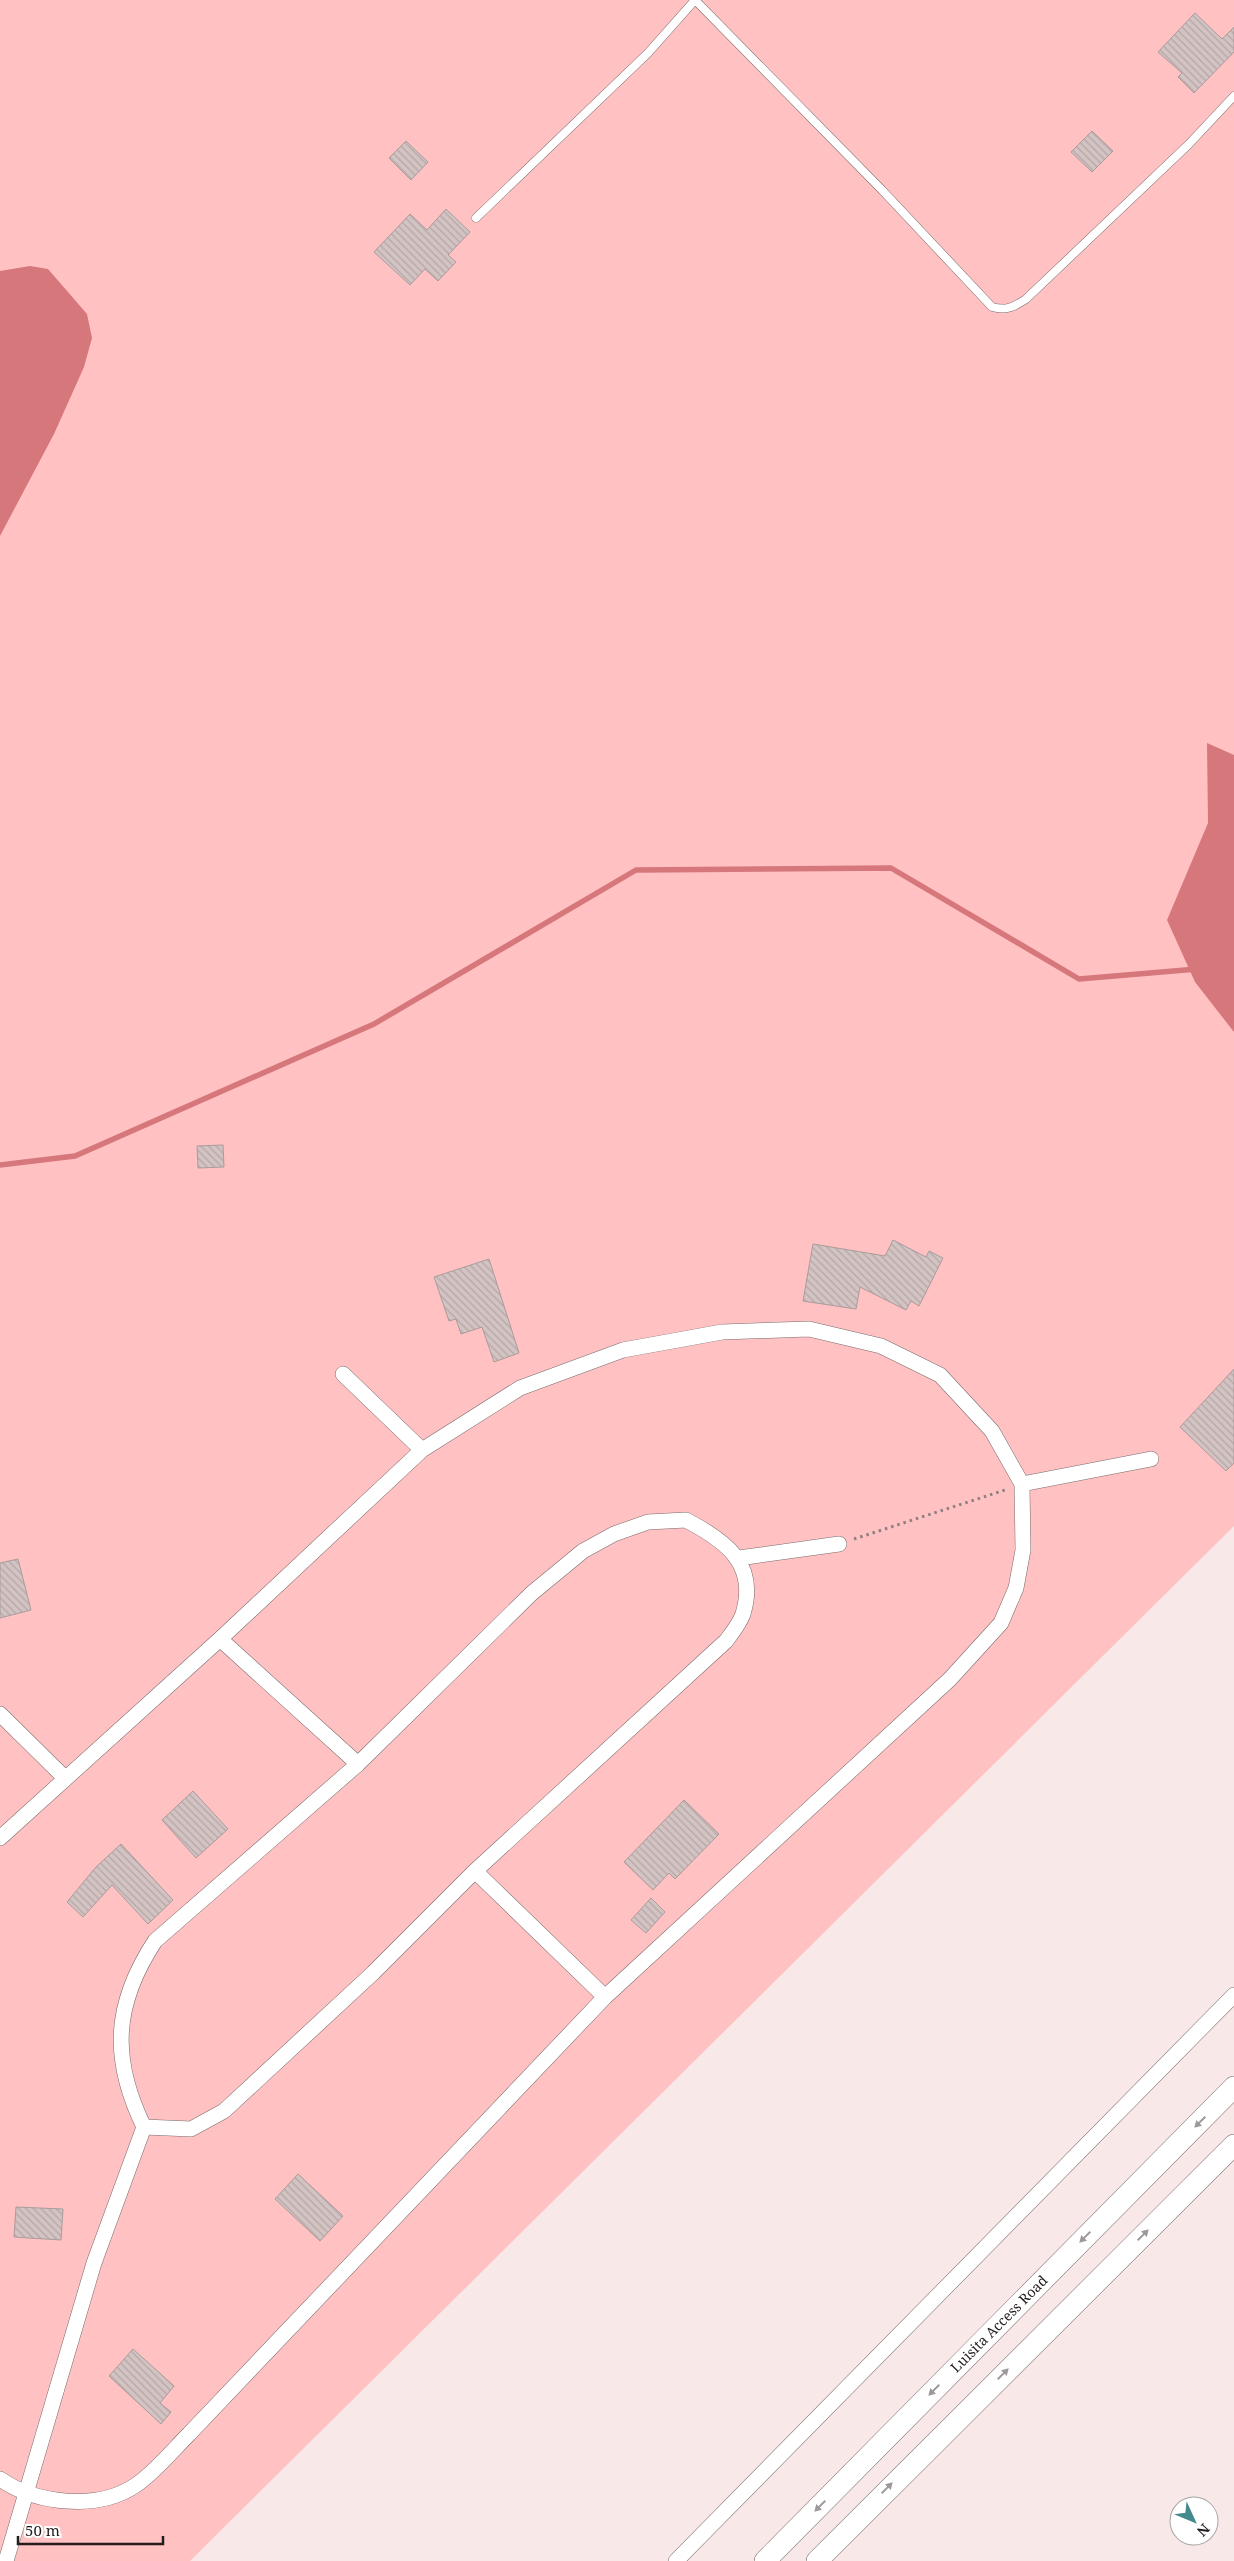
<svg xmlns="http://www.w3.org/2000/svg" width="1234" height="2561" font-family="'Noto Serif',serif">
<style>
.grass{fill:#ffc1c2}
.water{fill:#d6777c}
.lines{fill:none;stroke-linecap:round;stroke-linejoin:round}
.stream{stroke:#d6777c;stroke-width:5.5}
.building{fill:url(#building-back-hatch);stroke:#aa9b9b}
.service-casing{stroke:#796b6b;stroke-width:9}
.minor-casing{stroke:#796b6b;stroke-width:16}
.secondary-casing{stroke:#796b6b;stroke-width:22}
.path{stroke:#8c8080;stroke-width:3;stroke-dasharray:2.5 4;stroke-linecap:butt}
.service{stroke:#fff;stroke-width:8}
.minor{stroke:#fff;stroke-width:15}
.secondary{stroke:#fff;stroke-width:21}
.oneway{fill:#9c9999}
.labels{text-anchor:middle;stroke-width:4;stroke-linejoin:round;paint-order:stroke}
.street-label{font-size:14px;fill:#231d1d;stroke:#fff}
</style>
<defs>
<pattern id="building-back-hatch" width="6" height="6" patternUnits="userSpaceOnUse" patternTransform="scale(1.25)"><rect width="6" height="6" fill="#d3c3c3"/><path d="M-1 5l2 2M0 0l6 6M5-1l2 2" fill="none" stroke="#b5a7a7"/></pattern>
</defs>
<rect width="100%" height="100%" fill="#f9e8e8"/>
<!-- grass -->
<path class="grass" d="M 0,0 L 1234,0 L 1234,1526 L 190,2561 L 0,2561 Z"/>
<!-- water -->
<path class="water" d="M 30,266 L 48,269 L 87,314 L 92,338 L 84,367 L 54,434 L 0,536 L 0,271 Z
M 1207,743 L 1234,755 L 1234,1032 L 1195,982 L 1167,920 L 1208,823 Z"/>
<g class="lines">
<!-- stream -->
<path class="stream" d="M 0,1165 L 75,1156 L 374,1024 L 636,870 L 891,868 L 1079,979 L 1197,969"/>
</g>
<!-- building -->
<path class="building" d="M 1195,13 L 1222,39 L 1234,27 L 1234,52 L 1194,93 L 1178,77 L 1182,73 L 1158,52 Z
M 1092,131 L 1113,151 L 1092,172 L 1071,152 Z
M 406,141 L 428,162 L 411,180 L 389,158 Z
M 446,209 L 470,232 L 448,255 L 456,262 L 438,281 L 425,269 L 410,285 L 374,252 L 410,214 L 427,230 Z
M 223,1145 L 224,1167 L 198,1168 L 197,1146 Z
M 893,1240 L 926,1257 L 929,1251 L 943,1258 L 919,1306 L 911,1301 L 906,1310 L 860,1287 L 856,1309 L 803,1301 L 813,1244 L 885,1256 Z
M 489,1259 L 519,1353 L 494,1362 L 482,1327 L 461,1334 L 456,1319 L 449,1321 L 434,1277 Z
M 1234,1369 L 1234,1463 L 1226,1471 L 1180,1427 Z
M 18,1559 L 31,1610 L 0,1618 L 0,1563 Z
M 193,1791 L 228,1829 L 196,1858 L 162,1820 Z
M 684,1800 L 719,1834 L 675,1879 L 669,1873 L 653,1890 L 624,1862 Z
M 121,1844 L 173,1900 L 148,1924 L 112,1885 L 83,1917 L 67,1902 L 96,1867 Z
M 651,1898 L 665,1912 L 646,1933 L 631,1920 Z
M 298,2174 L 343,2216 L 320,2241 L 275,2199 Z
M 16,2207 L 63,2209 L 61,2240 L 14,2237 Z
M 133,2349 L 174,2386 L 160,2403 L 171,2412 L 161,2424 L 109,2376 Z"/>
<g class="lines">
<defs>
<path id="service" d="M 695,0 L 882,190 L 992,307 C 1006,311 1014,307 1026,299 L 1189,144 L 1234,96
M 476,218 L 648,53 L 695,0"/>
<path id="minor" d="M 343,1374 L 422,1450
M 1022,1484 L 1151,1459
M 686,1520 C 726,1541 758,1564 743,1614 C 740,1623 732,1633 726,1641 L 475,1871 L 373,1973 L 224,2111 L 191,2129 L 144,2127 C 111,2059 113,2005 155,1941 L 358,1764 L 532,1593 L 583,1551 L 614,1534 L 648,1522 Z
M 739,1558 L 839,1544
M 220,1639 L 358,1764
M 0,1714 L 65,1778
M 0,1838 L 220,1639 L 422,1450 L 520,1388 L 623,1350 L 722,1332 L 809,1329 L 881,1346 L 940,1375 L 992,1431 L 1022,1484 L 1023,1550 L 1016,1588 L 1001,1623 L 950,1679 L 605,1997 L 189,2434 C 172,2451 155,2472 136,2485 C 98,2511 36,2504 0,2479
M 475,1871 L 605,1997
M 6,2561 L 94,2263 L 144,2127
M 676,2561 L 1234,1995"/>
<path id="secondary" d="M 765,2561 L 1234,2087
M 817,2561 L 1234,2145"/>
</defs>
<!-- service casing -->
<use href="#service" class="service-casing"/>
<!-- minor casing -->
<use href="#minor" class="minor-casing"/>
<!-- secondary casing -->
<use href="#secondary" class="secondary-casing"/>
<!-- path -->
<path class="path" d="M 854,1539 L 1005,1490"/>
<!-- service -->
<use href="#service" class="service"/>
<!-- minor -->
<use href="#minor" class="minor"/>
<!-- secondary -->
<use href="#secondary" class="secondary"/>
</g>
<!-- one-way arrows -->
<defs><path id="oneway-solid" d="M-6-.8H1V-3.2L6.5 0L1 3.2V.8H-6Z" transform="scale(1.25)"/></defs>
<g class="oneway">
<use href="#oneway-solid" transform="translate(1200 2122) rotate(135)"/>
<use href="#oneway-solid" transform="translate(1143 2235) rotate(-45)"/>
<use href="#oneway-solid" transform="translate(1085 2237) rotate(135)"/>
<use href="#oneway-solid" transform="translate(1003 2374) rotate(-45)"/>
<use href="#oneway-solid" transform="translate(934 2390) rotate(135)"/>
<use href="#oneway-solid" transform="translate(887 2488) rotate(-45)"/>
<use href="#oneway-solid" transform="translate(820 2506) rotate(135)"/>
</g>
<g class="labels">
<!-- street labels -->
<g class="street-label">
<text transform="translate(999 2324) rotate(-45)" y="5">Luisita Access Road</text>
</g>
</g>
<!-- north arrow -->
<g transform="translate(1194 2521) rotate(134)"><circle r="24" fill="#ffffff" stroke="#a7a5a5"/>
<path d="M0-4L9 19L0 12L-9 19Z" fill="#428a8c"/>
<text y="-8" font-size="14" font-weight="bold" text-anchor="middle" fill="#231d1d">N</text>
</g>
<!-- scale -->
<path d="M18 2536v8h145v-8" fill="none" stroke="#231d1d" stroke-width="2.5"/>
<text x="25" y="2536" font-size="15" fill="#231d1d" stroke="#ffffff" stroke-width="4" paint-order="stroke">50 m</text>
</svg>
